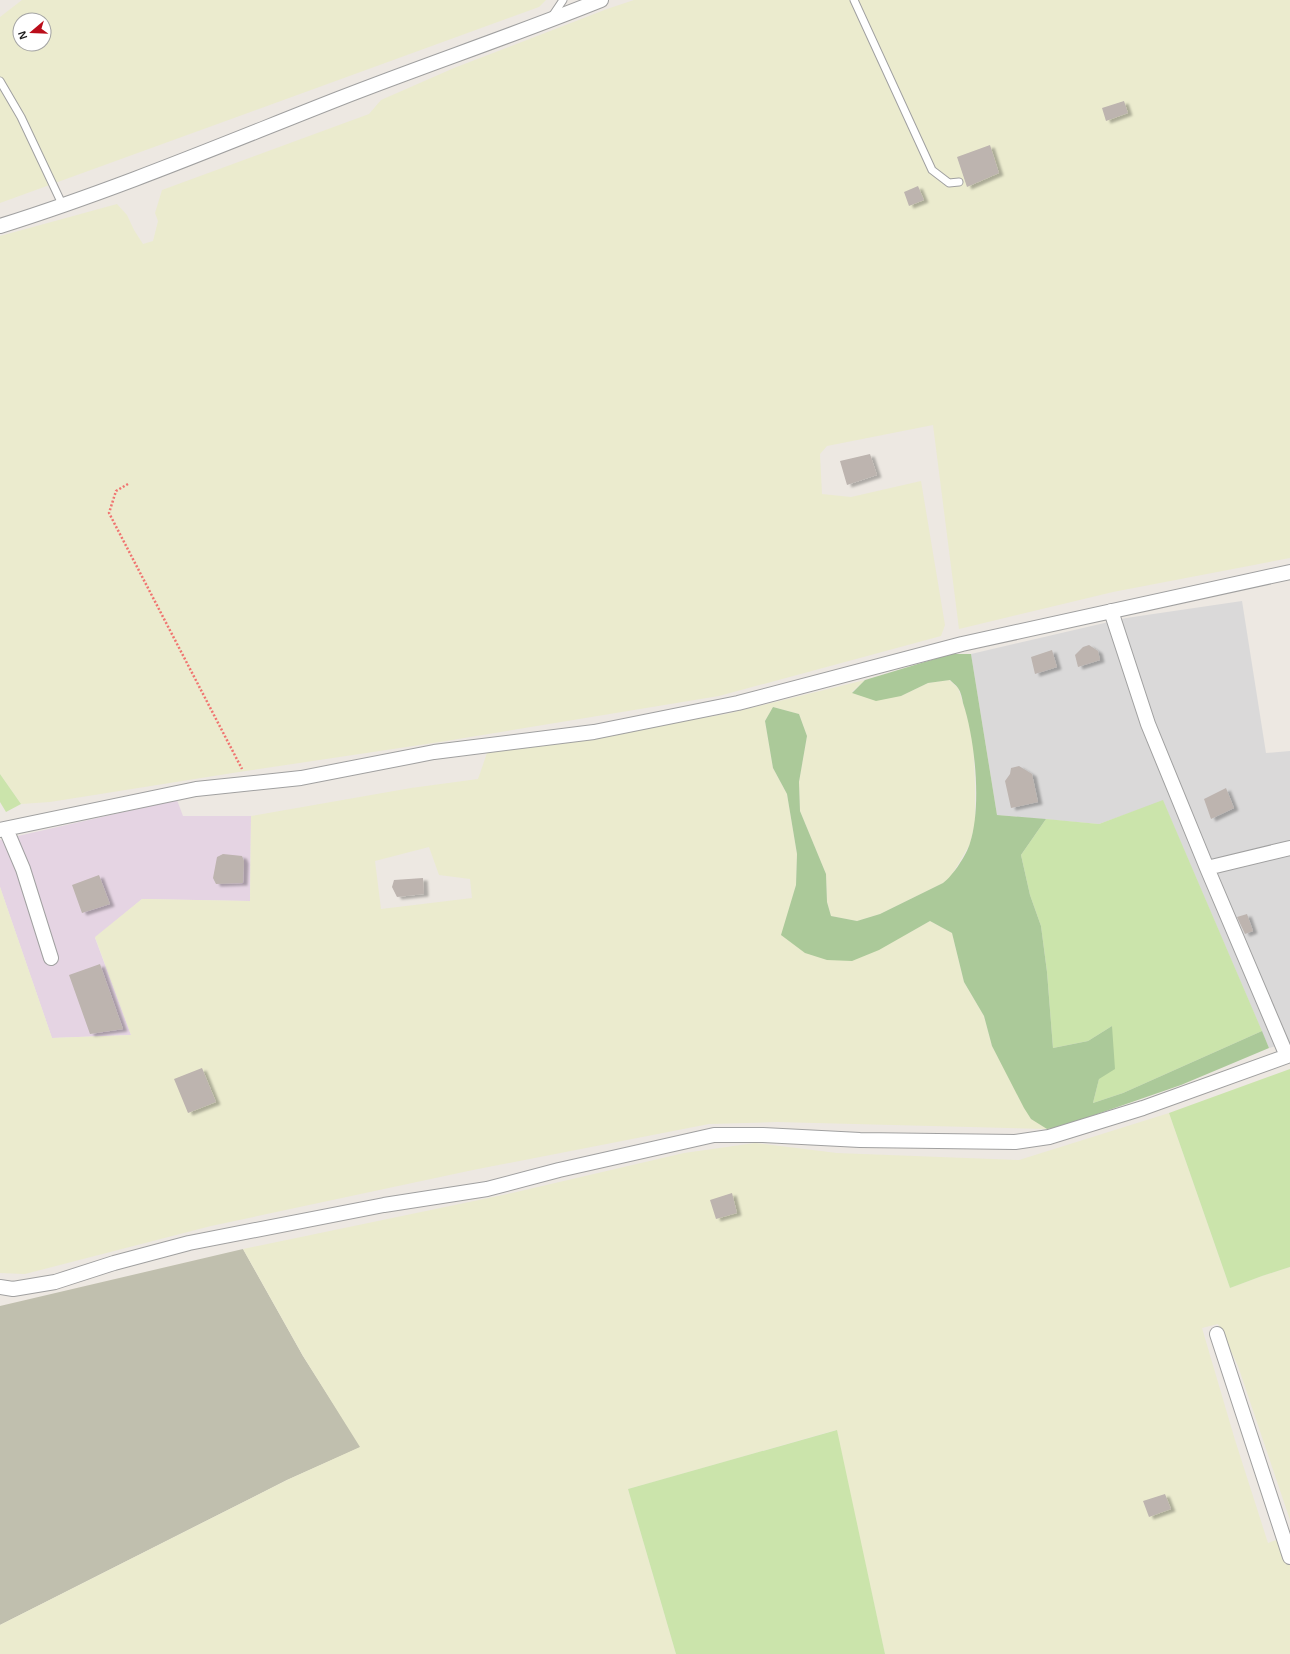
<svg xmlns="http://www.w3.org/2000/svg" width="1290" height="1654" font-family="Arial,sans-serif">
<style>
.residential{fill:#dad9d9}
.industrial{fill:#e5d4e3}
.construction{fill:#c0bfae}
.farmland{fill:#ebebce;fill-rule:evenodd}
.grass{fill:#cbe4ab}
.forest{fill:#abc999}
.building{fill:#bdb4af;filter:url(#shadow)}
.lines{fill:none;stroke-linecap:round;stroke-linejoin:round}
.lane-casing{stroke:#a0a0a0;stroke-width:9}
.street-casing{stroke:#a0a0a0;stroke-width:16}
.path{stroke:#f07470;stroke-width:2.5;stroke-dasharray:2 2;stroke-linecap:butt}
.lane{stroke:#fff;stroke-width:7}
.street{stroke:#fff;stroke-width:14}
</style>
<defs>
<filter id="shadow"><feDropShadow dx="4.5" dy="2.5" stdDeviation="1" flood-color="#0004"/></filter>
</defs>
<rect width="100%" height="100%" fill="#ede8e2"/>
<!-- residential -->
<path class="residential" d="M 1242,601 L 1266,753 L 1290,751 L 1290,1042 L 1269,1048 L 1163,801 L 1099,824 L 997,815 L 971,654 L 1126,618 Z"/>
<!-- industrial -->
<path class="industrial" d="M 177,800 L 183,816 L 251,816 L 250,901 L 142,899 L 95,938 L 131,1035 L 52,1038 L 0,887 L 0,840 Z"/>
<!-- construction -->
<path class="construction" d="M 243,1249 L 303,1356 L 361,1447 L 287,1480 L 0,1625 L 0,1306 Z"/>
<!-- farmland -->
<path class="farmland" d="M 22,0 L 546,0 L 539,7 L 0,203 L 0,17 ZM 20,20 L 44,20 L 44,44 L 20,44 Z
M 634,0 L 1290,0 L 1290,558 L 1113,592 L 959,629 L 933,425 L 827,446 L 820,454 L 822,494 L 851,497 L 921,481 L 945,625 L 941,636 L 719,696 L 440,742 L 239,772 L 50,802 L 21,804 L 0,774 L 0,236 L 117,204 L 127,215 L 134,230 L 143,244 L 153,241 L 158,221 L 155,213 L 162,190 L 369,114 L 381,100 L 454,68 L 607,9 Z
M 865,680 L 852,692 L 901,696 L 928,683 L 949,680 L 958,688 L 968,718 L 973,740 L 975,785 L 975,823 L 970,844 L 950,878 L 943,883 L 880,914 L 857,921 L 831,916 L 827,902 L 826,874 L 800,811 L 799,782 L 807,736 L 799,714 L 773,707 L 765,721 L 773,768 L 787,794 L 797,854 L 796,885 L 782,935 L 907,934 L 930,921 L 952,933 L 964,982 L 984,1016 L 992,1046 L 1031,1118 L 1047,1129 L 777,1122 L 709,1124 L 473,1170 L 211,1226 L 25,1274 L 0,1273 L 0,887 L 52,1038 L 131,1035 L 95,937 L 142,899 L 250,901 L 251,816 L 411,788 L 478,779 L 487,753 L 726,714 ZM 429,847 L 439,875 L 470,879 L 472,898 L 381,909 L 375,861 Z
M 1169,1113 L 1230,1288 L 1262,1276 L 1290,1267 L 1290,1520 L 1238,1366 L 1218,1324 L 1202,1328 L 1235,1440 L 1268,1543 L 1290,1535 L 1290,1654 L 885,1654 L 836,1430 L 628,1489 L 676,1654 L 0,1654 L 0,1625 L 287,1480 L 360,1447 L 303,1356 L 243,1249 L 512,1193 L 684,1153 L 755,1143 L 837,1153 L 1019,1160 Z"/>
<!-- grass -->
<path class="grass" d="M 0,774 L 21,804 L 6,812 L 0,802 Z
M 1163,800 L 1262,1031 L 1123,1093 L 1093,1103 L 1112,1026 L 1088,1041 L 1053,1048 L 1047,972 L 1041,926 L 1030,895 L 1021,855 L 1046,819 L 1099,824 Z
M 1290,1069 L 1290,1267 L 1262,1276 L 1230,1288 L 1169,1113 Z
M 837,1430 L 885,1654 L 676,1654 L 628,1489 Z"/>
<!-- forest -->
<path class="forest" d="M 951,654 L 971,654 L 997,815 L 1046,819 L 1021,855 L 1030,895 L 1041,926 L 1047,972 L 1053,1048 L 1088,1041 L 1112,1026 L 1115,1069 L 1099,1079 L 1093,1103 L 1123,1093 L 1262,1031 L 1269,1048 L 1181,1085 L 1060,1127 L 1047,1129 L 1031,1119 L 1024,1108 L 992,1046 L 984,1016 L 964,982 L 952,933 L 930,921 L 879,950 L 852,961 L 827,960 L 805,953 L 781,935 L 796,885 L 797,854 L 787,794 L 773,768 L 765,721 L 773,707 L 799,714 L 807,736 L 799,782 L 800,811 L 826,874 L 827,902 L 831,916 L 857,921 L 880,914 L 943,883 C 953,876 967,854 970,843 C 982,806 975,739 963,703 C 962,698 961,692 958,688 C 956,685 952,682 950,680 L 928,683 L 901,696 L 876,701 L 852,693 L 865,680 Z"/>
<!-- building -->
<path class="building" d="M 1124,101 L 1128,113 L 1106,121 L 1102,108 Z
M 990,145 L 999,173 L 967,187 L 957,157 Z
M 918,186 L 924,200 L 909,206 L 904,192 Z
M 870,454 L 877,475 L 847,485 L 840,461 Z
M 1089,645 L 1098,651 L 1100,660 L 1078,667 L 1075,655 L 1083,647 Z
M 1052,650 L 1057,667 L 1035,674 L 1031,657 Z
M 1019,766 L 1032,774 L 1038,802 L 1011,808 L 1005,781 L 1010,774 L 1011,768 Z
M 1226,788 L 1234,808 L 1211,819 L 1204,799 Z
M 223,854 L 242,856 L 244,861 L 243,883 L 216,884 L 213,878 L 217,857 Z
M 99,875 L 110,904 L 82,913 L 72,885 Z
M 423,878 L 424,894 L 397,897 L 392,887 L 394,880 Z
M 1247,914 L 1253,931 L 1245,934 L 1237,917 Z
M 100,964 L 123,1029 L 90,1034 L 69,975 Z
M 202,1068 L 216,1102 L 188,1113 L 174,1079 Z
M 732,1193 L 737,1213 L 716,1219 L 710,1200 Z
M 1165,1494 L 1171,1509 L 1149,1517 L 1143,1501 Z"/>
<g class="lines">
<defs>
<path id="lane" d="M 854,0 L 932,170 L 949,183 L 959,182
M 551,18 L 563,0
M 0,81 L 21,117 L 63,206"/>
<path id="street" d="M 0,226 C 115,190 226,143 338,99 C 425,65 514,35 601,0
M 1111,611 L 1148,724 L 1207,868 L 1287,1056
M 6,829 L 23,869 L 51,958
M 0,830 L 196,789 L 301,778 L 434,752 L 594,732 L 738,703 L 962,644 L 1290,572
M 1207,868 L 1290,848
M 0,1287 L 13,1289 L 55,1282 L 114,1263 L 189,1243 L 384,1205 L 487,1189 L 559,1170 L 714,1135 L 763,1135 L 860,1140 L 1015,1142 L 1049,1137 L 1143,1108 L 1290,1055
M 1217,1334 L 1290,1557"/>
</defs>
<!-- lane casing -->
<use href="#lane" class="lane-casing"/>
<!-- street casing -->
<use href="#street" class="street-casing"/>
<!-- path -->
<path class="path" d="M 128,484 L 116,491 L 109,513 L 242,769"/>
<!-- lane -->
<use href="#lane" class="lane"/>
<!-- street -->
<use href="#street" class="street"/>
</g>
<!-- north arrow -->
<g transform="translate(32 32) rotate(251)"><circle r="19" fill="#ffffff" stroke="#a4a4a4"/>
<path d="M0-3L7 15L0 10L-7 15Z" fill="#ba0d1a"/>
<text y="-6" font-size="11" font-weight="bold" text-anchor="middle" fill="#1c1c1c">N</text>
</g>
</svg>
